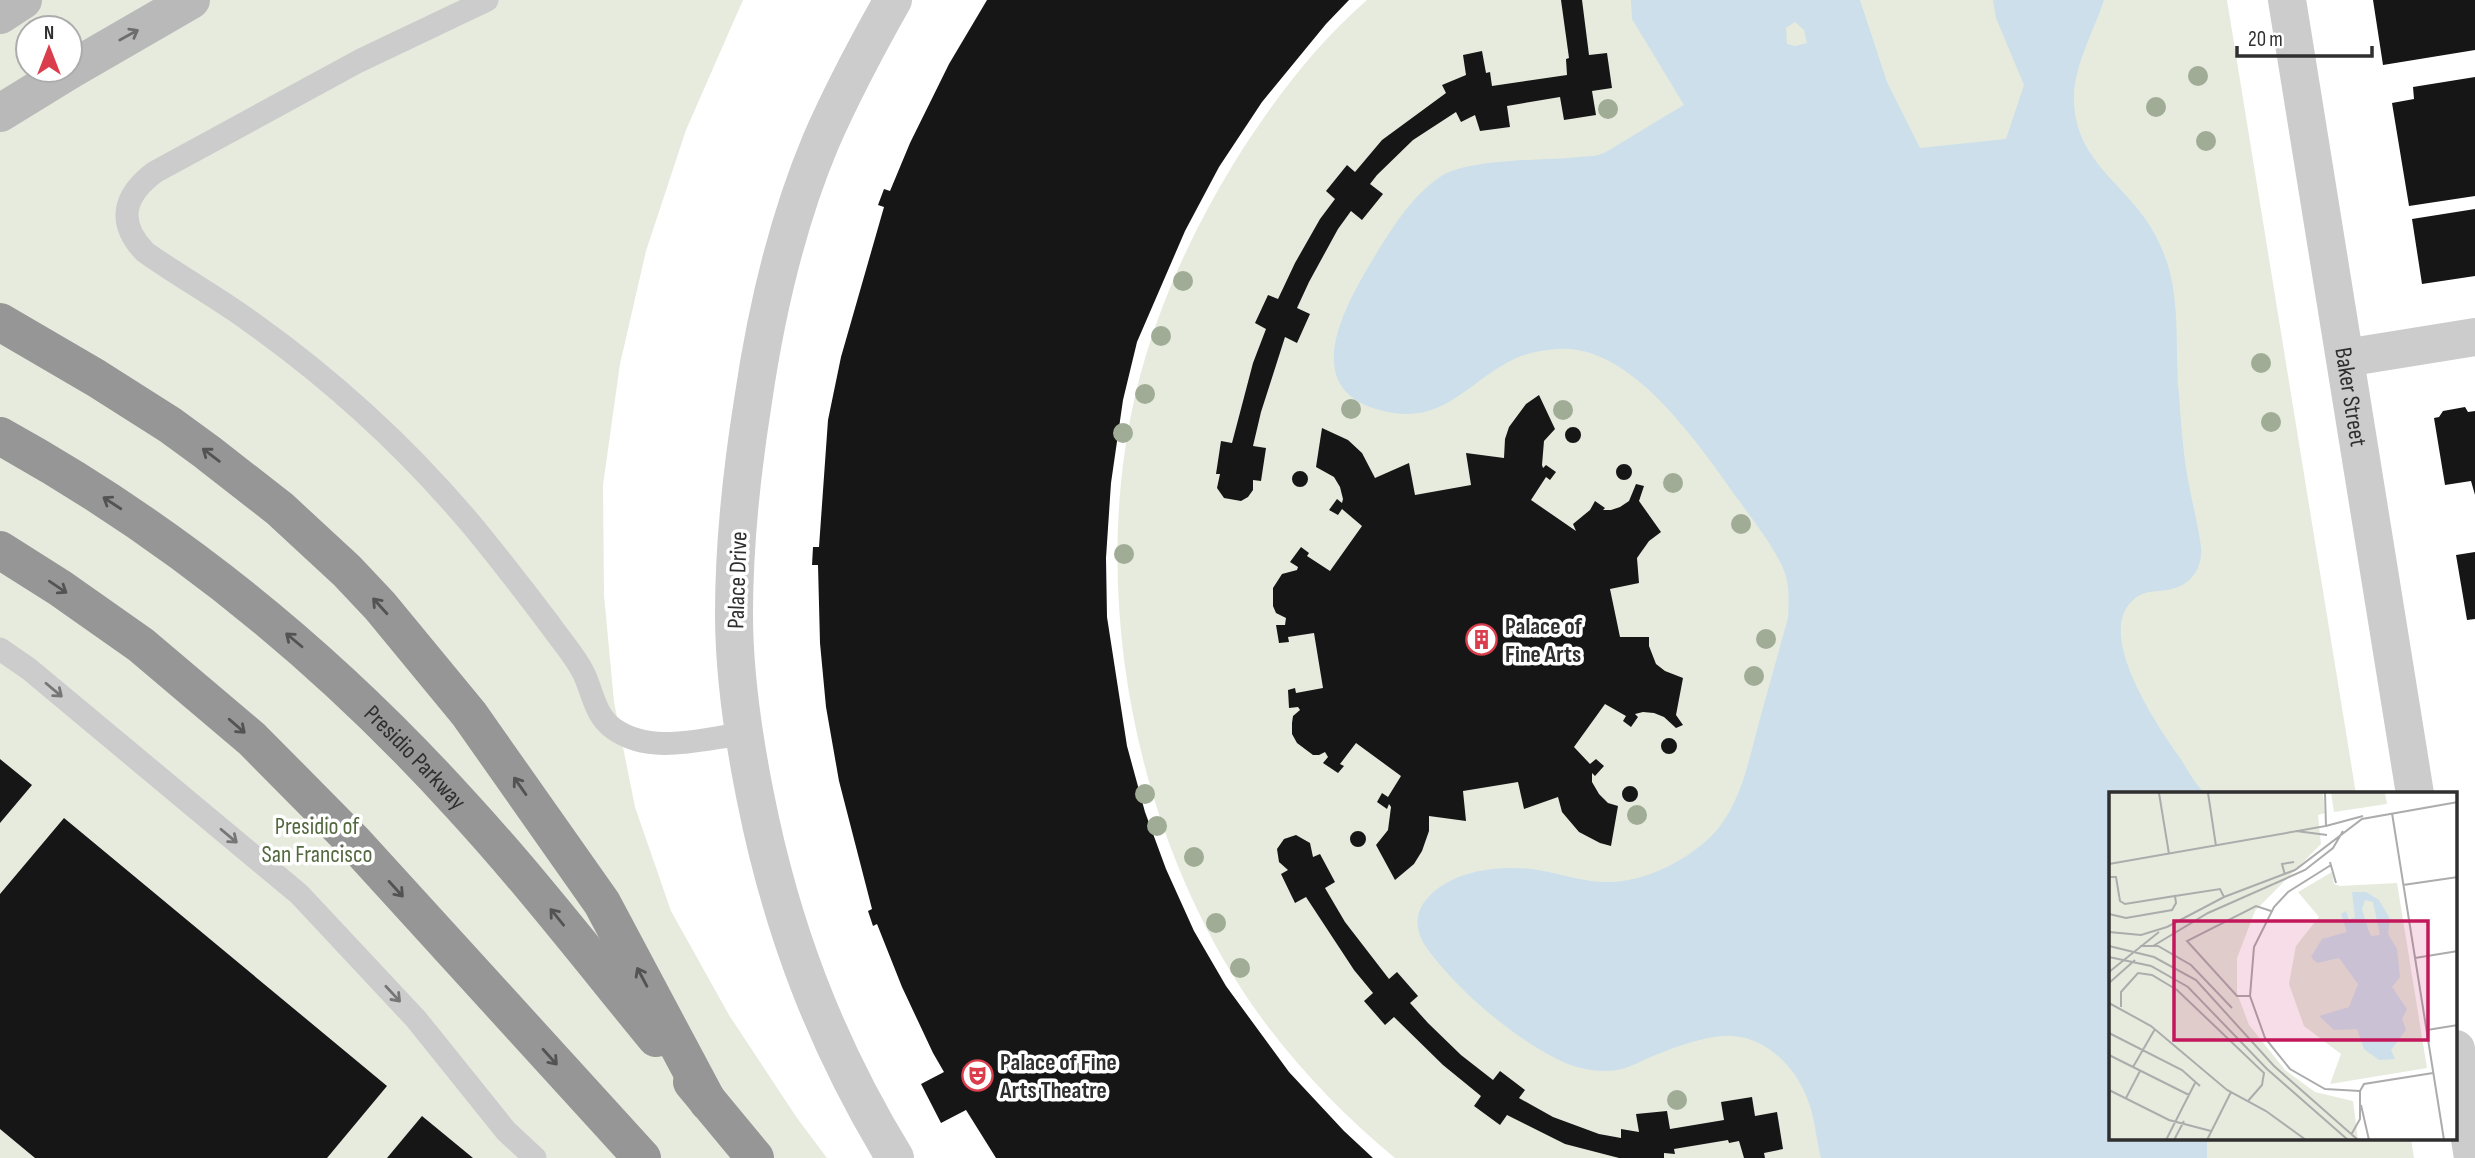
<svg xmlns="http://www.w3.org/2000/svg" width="2475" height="1158" font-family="'Sofia Sans Condensed',sans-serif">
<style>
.green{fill:#e6ebde;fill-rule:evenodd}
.water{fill:#ccdfea;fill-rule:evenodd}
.building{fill:#161616}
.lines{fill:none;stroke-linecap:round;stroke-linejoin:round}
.service{stroke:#ccc;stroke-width:23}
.minor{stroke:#ccc;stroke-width:38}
.secondary{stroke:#b9b9b9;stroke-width:38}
.motorway{stroke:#969696;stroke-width:38}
.tree{fill:#a0ac95}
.oneway{stroke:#6d6d6d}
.oneway2{stroke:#535353}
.oneway3{stroke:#767676}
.labels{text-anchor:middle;stroke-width:7;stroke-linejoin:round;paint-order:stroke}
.street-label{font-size:24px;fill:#2f2f2f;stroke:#fff}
.poi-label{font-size:24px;font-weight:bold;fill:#2f2f2f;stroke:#fff;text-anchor:start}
.park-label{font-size:24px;fill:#53683f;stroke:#fff}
.inset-road{fill:none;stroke:#acacac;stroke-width:2}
.view{fill:#c2185b;fill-opacity:0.15;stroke:#c2185b;stroke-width:3.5}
.inset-edge{fill:none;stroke:#2f2f2f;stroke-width:3.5}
</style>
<rect width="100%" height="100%" fill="#fff"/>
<!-- green -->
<path class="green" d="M 0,0 L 743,0 L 686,130 L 646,251 L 620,364 L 603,485 L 604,595 L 614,702 L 635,807 L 671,911 L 729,1015 L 797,1118 L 827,1158 L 0,1158 ZM 28,28 L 70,28 L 70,70 L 28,70 Z
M 1367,0 L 2227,0 L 2356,794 L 2111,794 L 2111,1139 L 2411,1139 L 2414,1158 L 1395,1158 C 1346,1118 1300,1070 1263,1020 C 1137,848 1087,599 1136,392 C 1155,312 1191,233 1234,163 C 1271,104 1314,46 1367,0 Z"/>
<!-- water -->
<path class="water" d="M 1631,0 L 1860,0 L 1887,82 L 1920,148 L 2006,139 L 2024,85 L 1996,18 L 1993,0 L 2104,0 C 2094,31 2075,63 2074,96 C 2073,149 2107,172 2137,208 C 2151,225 2163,247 2169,269 C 2180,309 2175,354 2179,395 C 2181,423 2183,452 2188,480 C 2192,502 2198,525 2201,547 C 2203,565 2193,583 2175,588 C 2158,594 2146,587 2131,602 C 2097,637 2157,725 2178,755 C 2187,768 2194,784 2206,794 L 2111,794 L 2111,1139 L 2207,1139 L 2207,1158 L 1821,1158 C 1816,1139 1815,1116 1807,1098 C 1796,1068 1768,1039 1734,1036 C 1709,1034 1676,1047 1653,1056 C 1643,1060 1633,1066 1622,1069 C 1601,1074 1576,1069 1557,1059 C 1510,1035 1457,990 1426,947 C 1416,933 1414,915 1425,901 C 1449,870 1501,864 1538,870 C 1562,874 1586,883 1610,882 C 1644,881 1680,864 1706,841 C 1741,811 1749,758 1761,715 C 1770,683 1779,650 1788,618 C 1789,601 1790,584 1783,568 C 1772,544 1755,523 1740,502 C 1702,449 1632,342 1557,349 C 1543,350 1527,353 1514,359 C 1472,379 1446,421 1394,413 C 1298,398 1338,318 1370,264 C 1389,233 1410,197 1440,177 C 1469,158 1543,161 1579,157 C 1586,156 1595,157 1601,154 C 1610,151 1618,144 1626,140 C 1645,128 1664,117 1684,105 L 1632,19 ZM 1795,22 L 1804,30 L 1807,43 L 1795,46 L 1787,44 L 1786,28 Z"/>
<!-- building -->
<path class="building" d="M 987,0 L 1349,0 L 1326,24 L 1262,102 L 1219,167 L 1185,231 L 1137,342 L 1123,400 L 1111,483 L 1106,558 L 1107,617 L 1127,746 L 1145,812 L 1166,869 L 1194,931 L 1226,986 L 1289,1072 L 1344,1131 L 1373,1158 L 996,1158 L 966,1110 L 941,1123 L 921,1084 L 944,1072 L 933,1053 L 902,987 L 877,924 L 873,926 L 868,911 L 872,909 L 839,781 L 826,707 L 820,643 L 818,565 L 812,565 L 813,547 L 819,547 L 828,420 L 841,357 L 884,207 L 878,205 L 884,189 L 890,191 L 910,143 L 949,64 Z
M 1561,0 L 1582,0 L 1589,55 L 1607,53 L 1612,88 L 1592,91 L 1596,115 L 1564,120 L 1560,97 L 1507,106 L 1510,127 L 1480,131 L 1475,115 L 1461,122 L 1456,112 L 1413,140 L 1377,175 L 1370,184 L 1383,194 L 1362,220 L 1351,211 L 1338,229 L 1309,282 L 1297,308 L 1310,314 L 1297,343 L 1285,337 L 1261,412 L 1253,446 L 1266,448 L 1261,481 L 1253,480 L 1253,490 L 1248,497 L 1241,501 L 1224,498 L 1217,488 L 1220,474 L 1216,474 L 1221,441 L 1232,443 L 1253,363 L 1266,329 L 1255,323 L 1268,295 L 1278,299 L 1295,263 L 1320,219 L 1335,199 L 1326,191 L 1347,165 L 1355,172 L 1382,140 L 1446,93 L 1442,85 L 1466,75 L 1463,55 L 1482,51 L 1486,73 L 1490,72 L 1492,86 L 1567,75 L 1566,59 L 1569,58 Z
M 2373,0 L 2475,0 L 2475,50 L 2383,65 Z
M 2475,77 L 2475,196 L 2409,206 L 2392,103 L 2414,99 L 2413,87 Z
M 2475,209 L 2475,276 L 2422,284 L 2412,219 Z
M 1539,395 L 1555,429 L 1544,441 L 1542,465 L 1543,468 L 1546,465 L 1556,472 L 1550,480 L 1546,477 L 1531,500 L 1576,531 L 1573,524 L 1590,510 L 1595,501 L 1605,508 L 1603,510 L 1611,510 L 1620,507 L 1629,501 L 1636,484 L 1644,486 L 1639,501 L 1661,532 L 1649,541 L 1637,558 L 1639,583 L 1610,589 L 1620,637 L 1649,637 L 1649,646 L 1656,664 L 1665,671 L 1683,678 L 1676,715 L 1683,725 L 1676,728 L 1664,717 L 1654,713 L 1643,712 L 1635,714 L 1638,717 L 1631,727 L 1623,721 L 1626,716 L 1605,704 L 1574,747 L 1590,764 L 1596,759 L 1604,766 L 1595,776 L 1592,773 L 1592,782 L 1599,794 L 1608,803 L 1618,806 L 1611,846 L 1600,843 L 1579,832 L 1562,812 L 1558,797 L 1524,809 L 1518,782 L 1463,791 L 1466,821 L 1429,816 L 1429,831 L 1422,851 L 1414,864 L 1395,880 L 1376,845 L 1388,830 L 1391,807 L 1389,804 L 1387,809 L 1377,802 L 1382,793 L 1388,797 L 1401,776 L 1356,743 L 1340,764 L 1344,766 L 1338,773 L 1323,763 L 1328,757 L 1325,752 L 1319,755 L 1313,755 L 1297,743 L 1292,734 L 1292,723 L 1293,716 L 1300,710 L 1298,707 L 1289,708 L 1288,690 L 1295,688 L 1296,693 L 1323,688 L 1314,633 L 1288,637 L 1289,642 L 1279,643 L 1276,625 L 1285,625 L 1286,618 L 1276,613 L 1273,606 L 1273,588 L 1282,574 L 1297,570 L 1298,567 L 1290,562 L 1301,547 L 1309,553 L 1307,556 L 1330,571 L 1362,526 L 1342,509 L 1338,515 L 1329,510 L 1337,499 L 1342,503 L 1343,499 L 1340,487 L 1334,477 L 1316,467 L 1322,428 L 1348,440 L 1362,453 L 1375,478 L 1409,463 L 1415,495 L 1471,485 L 1466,453 L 1504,458 L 1505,439 L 1509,427 L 1526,404 Z
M 2465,407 L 2468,412 L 2475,411 L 2475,495 L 2471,481 L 2445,485 L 2434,418 L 2439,417 L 2443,411 Z
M1565 435a8 8 0 1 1 16 0a8 8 0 1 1-16 0Z
M1616 472a8 8 0 1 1 16 0a8 8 0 1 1-16 0Z
M1292 479a8 8 0 1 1 16 0a8 8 0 1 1-16 0Z
M 2475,552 L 2475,619 L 2467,620 L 2456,555 Z
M1661 746a8 8 0 1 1 16 0a8 8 0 1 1-16 0Z
M 0,759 L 32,785 L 0,823 Z
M1622 794a8 8 0 1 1 16 0a8 8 0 1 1-16 0Z
M 64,818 L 387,1086 L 327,1158 L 35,1158 L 0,1129 L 0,894 Z
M1350 839a8 8 0 1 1 16 0a8 8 0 1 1-16 0Z
M 1296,835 L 1310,843 L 1313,857 L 1320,854 L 1335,882 L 1325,888 L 1345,922 L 1389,979 L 1397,972 L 1418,996 L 1410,1003 L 1428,1023 L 1461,1055 L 1493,1080 L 1500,1071 L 1525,1090 L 1519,1098 L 1553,1117 L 1599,1134 L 1621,1138 L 1621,1129 L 1639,1132 L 1636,1114 L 1667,1111 L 1670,1129 L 1724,1120 L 1721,1102 L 1752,1097 L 1755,1116 L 1777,1112 L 1783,1149 L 1764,1153 L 1765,1158 L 1744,1158 L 1739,1141 L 1729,1143 L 1728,1140 L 1674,1149 L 1675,1154 L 1664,1153 L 1664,1158 L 1619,1158 L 1565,1144 L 1507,1115 L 1500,1125 L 1474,1106 L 1481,1096 L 1443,1065 L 1394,1017 L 1385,1025 L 1364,1001 L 1373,993 L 1354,970 L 1306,897 L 1295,903 L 1281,874 L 1288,870 L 1279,862 L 1277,849 L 1284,839 Z
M 422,1116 L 473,1158 L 387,1158 Z"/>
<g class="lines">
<!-- service -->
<path class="service" d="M 487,0 L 359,61 L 155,172 C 124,195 116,222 145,252 C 180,277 217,297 251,322 C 334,381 411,452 476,530 C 502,562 527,594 551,626 C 562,642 576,657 584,674 C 593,693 595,716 614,729 C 651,755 701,739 742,734
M 0,649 L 29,669 L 299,894 L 416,1019 L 506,1131 L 535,1158"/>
<!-- minor -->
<g class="minor">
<path d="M 893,0 C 867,46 842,93 821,141 C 786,224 766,312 753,401 C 742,470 734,543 734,614 C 734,675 743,735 755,795 C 781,927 825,1043 895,1158"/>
<path id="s1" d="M 2287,0 L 2415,794"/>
<path d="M 2345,358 L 2475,337"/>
<path d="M 2456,1049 L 2473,1158"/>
</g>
<!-- secondary -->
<path class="secondary" d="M 0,15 L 23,0
M 70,70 L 191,0
M 0,113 L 70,70"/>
<!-- motorway -->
<g class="motorway">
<path d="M 0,322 L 96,378 L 170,425 L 207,452 L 280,509 L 347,571 L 380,606 L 469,714 L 602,903 L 708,1102"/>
<path id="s2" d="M 0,436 C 174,532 328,658 462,806 C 530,880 592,960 656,1038"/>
<path d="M 0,550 L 60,588 L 141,645 L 252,739 L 353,841 L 642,1158"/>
<path d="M 692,1082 L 755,1158"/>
</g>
</g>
<!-- trees -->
<g class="tree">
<circle cx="2198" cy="76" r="10"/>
<circle cx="2156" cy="107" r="10"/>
<circle cx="1608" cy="109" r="10"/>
<circle cx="2206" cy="141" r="10"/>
<circle cx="1183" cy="281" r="10"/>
<circle cx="1161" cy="336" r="10"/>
<circle cx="2261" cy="363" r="10"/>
<circle cx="1145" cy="394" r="10"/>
<circle cx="1351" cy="409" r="10"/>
<circle cx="1563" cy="410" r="10"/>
<circle cx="2271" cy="422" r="10"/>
<circle cx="1123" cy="433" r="10"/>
<circle cx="1673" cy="483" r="10"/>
<circle cx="1741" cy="524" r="10"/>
<circle cx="1124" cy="554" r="10"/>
<circle cx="1766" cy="639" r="10"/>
<circle cx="1754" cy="676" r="10"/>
<circle cx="1145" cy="794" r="10"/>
<circle cx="1637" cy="815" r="10"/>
<circle cx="1157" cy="826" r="10"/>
<circle cx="1194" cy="857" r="10"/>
<circle cx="1216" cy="923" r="10"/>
<circle cx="1240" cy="968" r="10"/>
<circle cx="1677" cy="1100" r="10"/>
</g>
<!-- one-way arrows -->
<defs><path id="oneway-shaft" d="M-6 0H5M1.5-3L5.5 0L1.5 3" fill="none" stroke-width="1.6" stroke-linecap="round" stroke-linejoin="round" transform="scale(1.75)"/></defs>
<use class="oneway" href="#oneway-shaft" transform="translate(129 35) rotate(-29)"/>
<g class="oneway2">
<use href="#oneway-shaft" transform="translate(211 455) rotate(-143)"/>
<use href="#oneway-shaft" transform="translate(112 503) rotate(-147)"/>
<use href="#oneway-shaft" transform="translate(58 587) rotate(34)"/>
<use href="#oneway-shaft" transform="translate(380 606) rotate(-132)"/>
<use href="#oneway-shaft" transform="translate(294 640) rotate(-140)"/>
<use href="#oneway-shaft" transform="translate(237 726) rotate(41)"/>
<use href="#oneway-shaft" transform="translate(520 786) rotate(-125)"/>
<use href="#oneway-shaft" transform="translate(396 889) rotate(48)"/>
<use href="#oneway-shaft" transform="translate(557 917) rotate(-129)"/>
<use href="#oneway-shaft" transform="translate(642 977) rotate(-118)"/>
<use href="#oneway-shaft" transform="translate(550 1057) rotate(48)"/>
</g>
<g class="oneway3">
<use href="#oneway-shaft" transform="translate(54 690) rotate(40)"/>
<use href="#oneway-shaft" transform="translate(229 836) rotate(40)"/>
<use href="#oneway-shaft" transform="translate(393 994) rotate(47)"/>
</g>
<!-- icons -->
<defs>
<symbol id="building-ring" viewBox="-11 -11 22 22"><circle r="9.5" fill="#fff" stroke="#da3e4c" stroke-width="1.5"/><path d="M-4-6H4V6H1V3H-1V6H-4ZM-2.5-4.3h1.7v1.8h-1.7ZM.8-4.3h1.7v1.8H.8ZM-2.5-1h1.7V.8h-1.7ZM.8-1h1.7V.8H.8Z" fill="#da3e4c"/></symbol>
<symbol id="theatre-ring" viewBox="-11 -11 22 22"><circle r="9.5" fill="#fff" stroke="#da3e4c" stroke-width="1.5"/><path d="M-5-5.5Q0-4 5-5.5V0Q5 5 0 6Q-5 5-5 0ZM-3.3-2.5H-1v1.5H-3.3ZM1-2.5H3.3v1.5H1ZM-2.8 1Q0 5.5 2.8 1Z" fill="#da3e4c"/></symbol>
</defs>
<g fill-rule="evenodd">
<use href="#building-ring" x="1464" y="622" width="35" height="35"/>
<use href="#theatre-ring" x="960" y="1058" width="35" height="35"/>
</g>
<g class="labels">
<!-- street labels -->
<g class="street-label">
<text dy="8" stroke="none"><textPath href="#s1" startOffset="402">Baker Street</textPath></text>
<text transform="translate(737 580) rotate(-88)" y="8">Palace Drive</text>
<text dy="8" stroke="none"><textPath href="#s2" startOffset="527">Presidio Parkway</textPath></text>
</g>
<!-- poi labels -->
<g class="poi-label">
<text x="1505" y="634">Palace of<tspan x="1505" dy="28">Fine Arts</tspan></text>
<text x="1000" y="1070">Palace of Fine<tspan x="1000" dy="28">Arts Theatre</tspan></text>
</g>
<!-- park labels -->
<g class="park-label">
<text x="317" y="834">Presidio of<tspan x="317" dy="28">San Francisco</tspan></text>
</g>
</g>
<!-- overview -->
<g transform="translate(2109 792)">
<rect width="348" height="348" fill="#fff"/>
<path d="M 0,1 L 214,1 L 216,21 L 209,23 L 212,52 L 146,119 L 128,166 L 128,201 L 140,233 L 176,278 L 206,300 L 244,309 L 249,348 L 0,348 ZM 222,1 L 276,1 L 278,12 L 225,20 ZM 223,80 L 225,92 L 231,94 L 288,91 L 318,276 L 221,292 L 232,262 L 195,234 L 180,192 L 187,154 L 210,125 L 189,100 Z" fill="#e6ebde"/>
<path d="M 243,100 L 257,100 L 270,108 L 281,127 L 279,142 L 288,157 L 291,185 L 283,195 L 298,217 L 293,227 L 297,238 L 282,258 L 286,267 L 270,268 L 255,257 L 248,237 L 225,238 L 210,224 L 240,215 L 249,192 L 230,166 L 208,171 L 202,165 L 213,147 L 238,140 L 232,122 L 237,119 L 240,128 L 246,125 ZM 256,108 L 264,110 L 271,143 L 262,144 L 259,137 L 253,117 Z" fill="#ccdfea" fill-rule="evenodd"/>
<path class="inset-road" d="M 50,1 L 60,62M 99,1 L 107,54M 283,21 L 335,348M 217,34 L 254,24M 187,39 L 218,43M 221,70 L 227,91M 0,72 L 217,34 L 216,1M 222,73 L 179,100 L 165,115 L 145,155 L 141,204 L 156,246 L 181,277 L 216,297 L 251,299M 176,83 L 173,72 L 185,70M 0,85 L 7,85 L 11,109 L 16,112 L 66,104 L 67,111 L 63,118 L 17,126 L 0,122M 294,93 L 349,85M 66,104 L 111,97 L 115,105M 58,135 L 115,105 L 186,78 L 253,27 L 349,10M 0,140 L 32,143 L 58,135M 0,154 L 45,165 L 87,188 L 165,274 L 249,348M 31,154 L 49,154 L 82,173 L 123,216M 44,154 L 99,121 L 196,78 L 224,56 L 234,39M 0,165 L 42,174 L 79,195 L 158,277 L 239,348M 306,166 L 349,159M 0,180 L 50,140M 0,191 L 26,168M 141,204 L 128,204 L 78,149 L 147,114 L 162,119M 0,211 L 42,234 L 118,298 L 157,319 L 197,348M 12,215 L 12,200 L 29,181 L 43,183 L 68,198 L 155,281 L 153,293 L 139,309M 318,238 L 349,233M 0,241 L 73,278 L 91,294M 0,263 L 80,303M 24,275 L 46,237M 0,298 L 60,328 L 102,339M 251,299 L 255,292 L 324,281M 17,306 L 31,279M 252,313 L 260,348M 242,343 L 251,327 L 251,299M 57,348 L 86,291M 65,348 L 75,329M 98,348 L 122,300"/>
<path class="view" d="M 65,129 L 319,129 L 319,248 L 65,248 Z"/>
<rect width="348" height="348" class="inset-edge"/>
</g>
<!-- north arrow -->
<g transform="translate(49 49)"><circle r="33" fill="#ffffff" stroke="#acacac" stroke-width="2"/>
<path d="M0-5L12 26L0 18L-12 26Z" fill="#da3e4c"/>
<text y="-10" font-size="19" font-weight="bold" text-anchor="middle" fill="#2f2f2f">N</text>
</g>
<!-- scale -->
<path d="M2237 46v10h135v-10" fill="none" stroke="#2f2f2f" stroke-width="3.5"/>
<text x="2248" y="46" font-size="21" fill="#2f2f2f" stroke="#ffffff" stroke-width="5" paint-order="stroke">20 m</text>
</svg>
